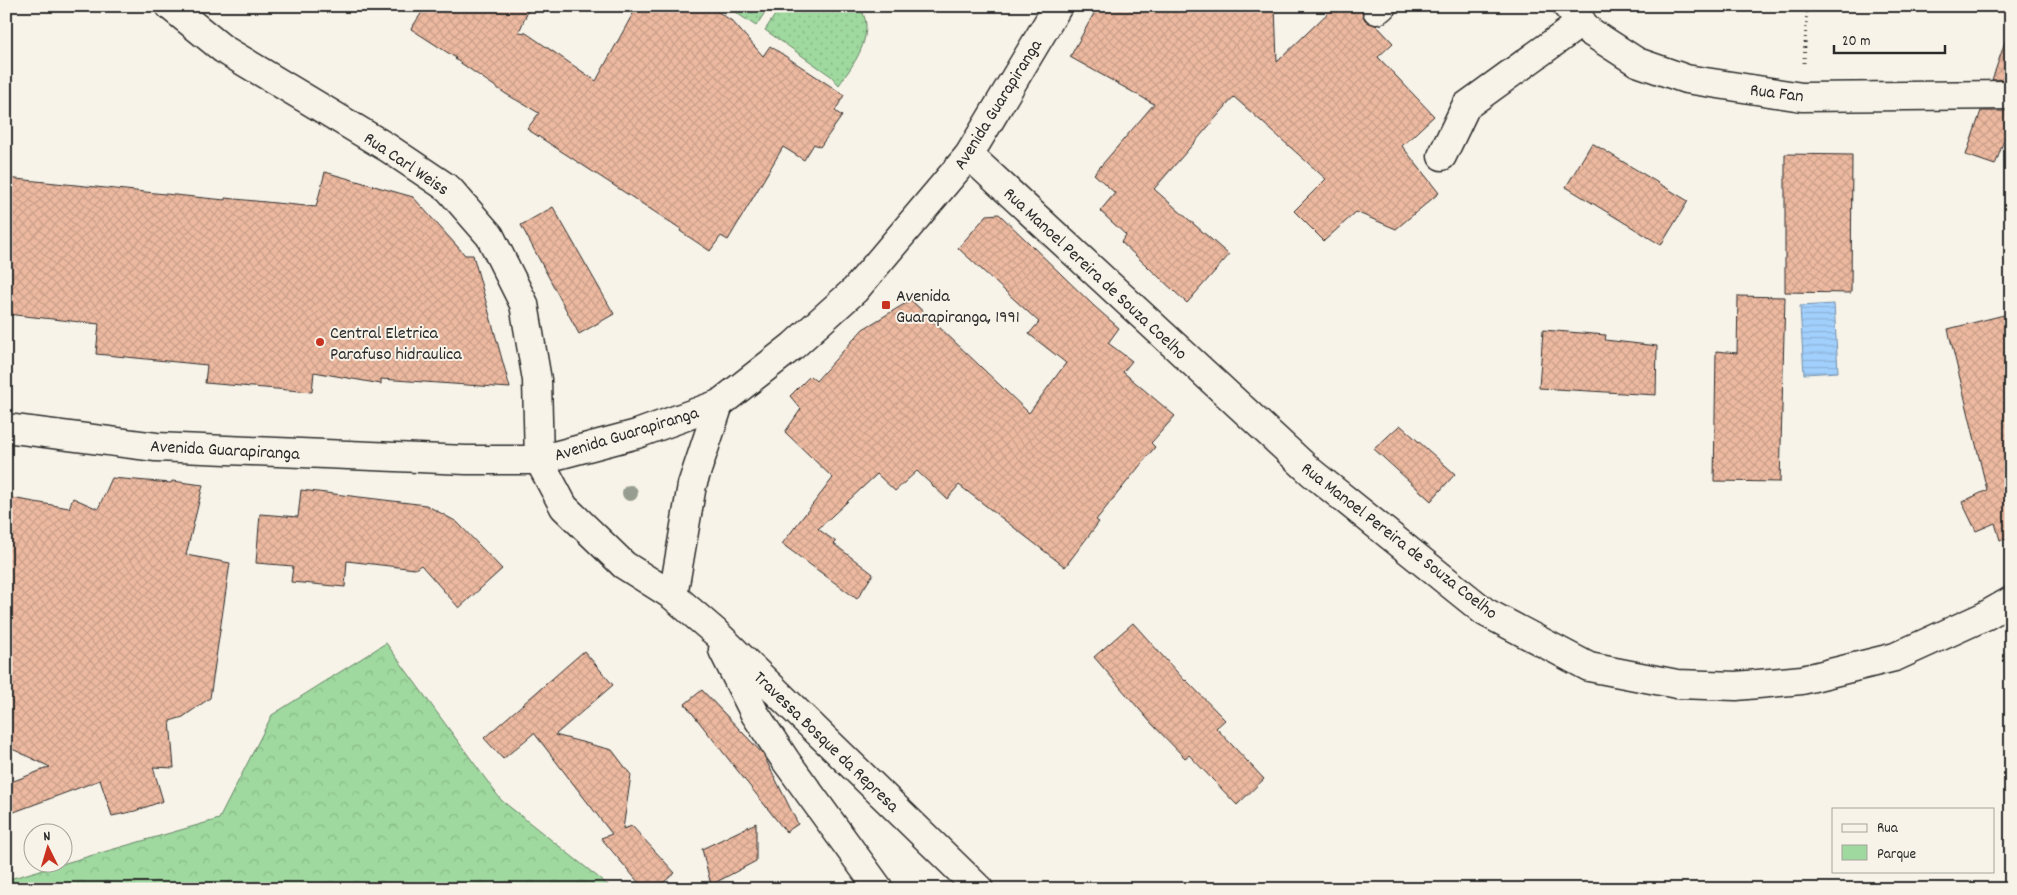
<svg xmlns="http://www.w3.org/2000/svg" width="2017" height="895" font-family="Dekko,sans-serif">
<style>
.green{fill:url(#green-dots);stroke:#658265}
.forest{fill:url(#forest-crowns);stroke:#658265}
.water{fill:url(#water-rules);stroke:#728ea9}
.building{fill:url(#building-cross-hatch);stroke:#2b2b2b}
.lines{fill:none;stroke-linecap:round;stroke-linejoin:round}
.street-casing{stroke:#2b2b2b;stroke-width:31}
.secondary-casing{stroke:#2b2b2b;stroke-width:31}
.path{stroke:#2b2b2b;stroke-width:3;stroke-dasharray:1 4;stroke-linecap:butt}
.street{stroke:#f7f3e8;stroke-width:28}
.secondary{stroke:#f7f3e8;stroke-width:28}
.tree{fill:#979d90}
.poi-dot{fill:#c8321e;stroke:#f7f3e8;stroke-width:2}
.labels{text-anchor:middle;stroke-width:4;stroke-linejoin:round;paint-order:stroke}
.street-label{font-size:18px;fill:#2b2b2b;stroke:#f7f3e8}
.poi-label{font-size:18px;fill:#2b2b2b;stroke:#f7f3e8;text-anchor:start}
</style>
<defs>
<pattern id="green-dots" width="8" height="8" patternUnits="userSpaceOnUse" patternTransform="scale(1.25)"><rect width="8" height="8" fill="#9fd99f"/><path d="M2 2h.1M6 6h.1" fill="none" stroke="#89ba89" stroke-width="1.8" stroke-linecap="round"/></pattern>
<pattern id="forest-crowns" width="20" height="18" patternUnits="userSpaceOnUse" patternTransform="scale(1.25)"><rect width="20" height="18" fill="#9fd99f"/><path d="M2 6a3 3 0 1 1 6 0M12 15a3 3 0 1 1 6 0" fill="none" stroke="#89ba89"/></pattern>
<pattern id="water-rules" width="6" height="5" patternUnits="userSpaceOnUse" patternTransform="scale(1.25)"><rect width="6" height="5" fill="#a2d0fd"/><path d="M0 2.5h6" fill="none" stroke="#8cb3d9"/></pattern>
<pattern id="building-cross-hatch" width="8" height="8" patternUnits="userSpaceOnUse" patternTransform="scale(1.25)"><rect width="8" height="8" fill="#edb9a0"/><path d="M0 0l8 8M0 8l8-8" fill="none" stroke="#cb9f8a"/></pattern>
</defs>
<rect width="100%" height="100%" fill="#f7f3e8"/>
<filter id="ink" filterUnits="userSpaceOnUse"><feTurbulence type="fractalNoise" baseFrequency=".02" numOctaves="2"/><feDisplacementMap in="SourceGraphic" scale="10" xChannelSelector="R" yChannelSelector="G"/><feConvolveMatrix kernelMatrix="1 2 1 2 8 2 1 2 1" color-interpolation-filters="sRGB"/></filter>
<g filter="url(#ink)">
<!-- green -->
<path class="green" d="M 726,6 L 769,6 L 756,26 Z
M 781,6 L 861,6 C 862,12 866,19 866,25 C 866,49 852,66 839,85 L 831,76 L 765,30 Z"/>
<!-- forest -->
<path class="forest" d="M 386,643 L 501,800 L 613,889 L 542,889 L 541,886 L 533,889 L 6,889 L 6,880 L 219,819 L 272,715 Z"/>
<!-- water -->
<path class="water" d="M 1834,304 L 1838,372 L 1804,374 L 1800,306 Z"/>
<!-- building -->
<path class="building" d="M 426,6 L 530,6 L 519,32 L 526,33 L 596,81 L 637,6 L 709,6 L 732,21 L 763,56 L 770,46 L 844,95 L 835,111 L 842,116 L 820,147 L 814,144 L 804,160 L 783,147 L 728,240 L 721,236 L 710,251 L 680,231 L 681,229 L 527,129 L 539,113 L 506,94 L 455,59 L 456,58 L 411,29 Z
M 1098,6 L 1275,6 L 1277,62 L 1335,6 L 1358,6 L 1362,10 L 1365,20 L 1376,25 L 1393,43 L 1378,57 L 1434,116 L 1402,146 L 1439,193 L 1396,229 L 1356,212 L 1324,241 L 1294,211 L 1326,179 L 1234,97 L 1154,189 L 1229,255 L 1187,303 L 1121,242 L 1126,235 L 1100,211 L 1115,193 L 1094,174 L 1154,104 L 1070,57 Z
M 2006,39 L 2011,40 L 2011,79 L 1992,80 Z
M 1981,111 L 2011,111 L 2011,121 L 1995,165 L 1966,155 Z
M 1592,143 L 1688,201 L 1661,245 L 1566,187 Z
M 1785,154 L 1852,155 L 1851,293 L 1785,292 Z
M 325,172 L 413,197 L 465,255 L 473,255 L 510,388 L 381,379 L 381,384 L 314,372 L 312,392 L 205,383 L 207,365 L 96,354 L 99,324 L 6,314 L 6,178 L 225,200 L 225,198 L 316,207 Z
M 553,207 L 614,314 L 579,334 L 521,225 Z
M 999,214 L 1094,306 L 1119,328 L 1108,343 L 1132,361 L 1123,372 L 1175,416 L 1151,443 L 1155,447 L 1096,520 L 1099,522 L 1065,567 L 959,485 L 947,499 L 917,471 L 895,491 L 877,474 L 818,529 L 836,542 L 834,544 L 873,574 L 857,599 L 782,544 L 833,478 L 785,432 L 801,409 L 790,396 L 810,376 L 816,381 L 863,329 L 911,300 L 1029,413 L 1066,363 L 1029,334 L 1039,322 L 958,248 L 987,215 Z
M 1738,296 L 1785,297 L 1780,482 L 1714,481 L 1716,351 L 1737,353 Z
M 2004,315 L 2006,324 L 2011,323 L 2011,539 L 2000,540 L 1995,523 L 1976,531 L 1962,502 L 1987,490 L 1948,329 Z
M 1543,330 L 1606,335 L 1605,340 L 1657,346 L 1656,395 L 1539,388 Z
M 1400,425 L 1455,474 L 1431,501 L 1374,449 Z
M 112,478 L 171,483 L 172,481 L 203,485 L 186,555 L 230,563 L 210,698 L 183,717 L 170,721 L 174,768 L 153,767 L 163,801 L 135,811 L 112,816 L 100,780 L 6,815 L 6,784 L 50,767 L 6,746 L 6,497 L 69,508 L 73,498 L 98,509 Z
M 301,490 L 426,505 L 457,522 L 502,569 L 459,608 L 421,565 L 415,569 L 347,561 L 345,587 L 291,582 L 293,566 L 256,563 L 260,514 L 298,517 Z
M 1133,623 L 1185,681 L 1186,680 L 1225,720 L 1216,728 L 1264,779 L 1237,805 L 1189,755 L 1185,758 L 1152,724 L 1094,657 Z
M 584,651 L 613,685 L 555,735 L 612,750 L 631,775 L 623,829 L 632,826 L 675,873 L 655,889 L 644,889 L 601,838 L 612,834 L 534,733 L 503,759 L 484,738 Z
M 702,690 L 763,754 L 798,824 L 786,832 L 685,704 Z
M 756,823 L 756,861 L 711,885 L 702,849 Z"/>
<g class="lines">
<defs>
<path id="street" d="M 170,6 L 223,49 L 388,148 L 449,189 L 490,236 L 524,304 L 537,380 L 539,460 L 564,507 L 624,565 L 673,596 L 715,632 L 979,889
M 1567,6 L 1589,31 L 1637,62 L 1686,79 L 1802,97 L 2011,95
M 1377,10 L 1382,6
M 969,155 L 1311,472 L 1485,612 L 1589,667 L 1677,684 L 1736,686 L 1802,680 L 1895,657 L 1985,616 L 2011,601
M 1442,156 L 1466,106 L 1582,22
M 673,596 L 692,485 L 719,404
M 723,650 L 755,714 L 786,761 L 879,889"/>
<path id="secondary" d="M 6,428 L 156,447 L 466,460 L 539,460 L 637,434 L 719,404 L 793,346 L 855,290 L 969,155 L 1058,6"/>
</defs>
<!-- street casing -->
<use href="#street" class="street-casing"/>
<!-- secondary casing -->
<use href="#secondary" class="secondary-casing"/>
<!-- path -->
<path class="path" d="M 1804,63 L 1807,6"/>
<!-- street -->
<use href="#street" class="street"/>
<!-- secondary -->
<use href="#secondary" class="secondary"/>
</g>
<!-- trees -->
<circle class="tree" cx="630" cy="493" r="8"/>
</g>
<!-- markers -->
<g class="poi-dot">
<rect x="881" y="300" width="10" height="10" rx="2.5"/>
<circle cx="320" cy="342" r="5"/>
</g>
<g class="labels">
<!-- street labels -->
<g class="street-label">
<text transform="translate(1777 92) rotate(7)" y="6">Rua Fan</text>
<text transform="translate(997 104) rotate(-58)" y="6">Avenida Guarapiranga</text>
<text transform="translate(407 163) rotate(34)" y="6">Rua Carl Weiss</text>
<text transform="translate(1096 273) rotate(43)" y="6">Rua Manoel Pereira de Souza Coelho</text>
<text transform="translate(626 433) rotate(-17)" y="6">Avenida Guarapiranga</text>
<text transform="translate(225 449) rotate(3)" y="6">Avenida Guarapiranga</text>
<text transform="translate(1400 540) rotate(38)" y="6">Rua Manoel Pereira de Souza Coelho</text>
<text transform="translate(827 741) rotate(44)" y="6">Travessa Bosque da Represa</text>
</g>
<!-- poi labels -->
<g class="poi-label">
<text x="896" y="301">Avenida<tspan x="896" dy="21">Guarapiranga, 1991</tspan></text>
<text x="330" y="338">Central Eletrica<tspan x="330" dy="21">Parafuso hidraulica</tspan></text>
</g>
</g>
<!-- margin -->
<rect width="2017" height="895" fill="none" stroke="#f7f3e8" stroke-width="25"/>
<rect x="12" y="12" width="1992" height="870" fill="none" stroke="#2b2b2b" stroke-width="2" filter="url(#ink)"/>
<!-- legend -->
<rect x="1832" y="808" width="162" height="65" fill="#f7f3e8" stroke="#a5a39c"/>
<rect x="1842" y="824" width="25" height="8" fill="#f7f3e8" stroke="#a5a39c"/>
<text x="1877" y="832" font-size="15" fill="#2b2b2b">Rua</text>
<rect x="1842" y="845" width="25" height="15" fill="#9fd99f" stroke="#a5a39c"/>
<text x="1877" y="858" font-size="15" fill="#2b2b2b">Parque</text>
<!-- north arrow -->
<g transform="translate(48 848) rotate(355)"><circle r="24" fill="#f7f3e8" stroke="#a5a39c"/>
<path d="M0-4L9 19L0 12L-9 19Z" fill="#c8321e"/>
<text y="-8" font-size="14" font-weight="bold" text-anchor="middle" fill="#2b2b2b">N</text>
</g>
<!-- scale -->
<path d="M1834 45v8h111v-8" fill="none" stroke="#2b2b2b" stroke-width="2.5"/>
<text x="1842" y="45" font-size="15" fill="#2b2b2b" stroke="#f7f3e8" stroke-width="4" paint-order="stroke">20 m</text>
</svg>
